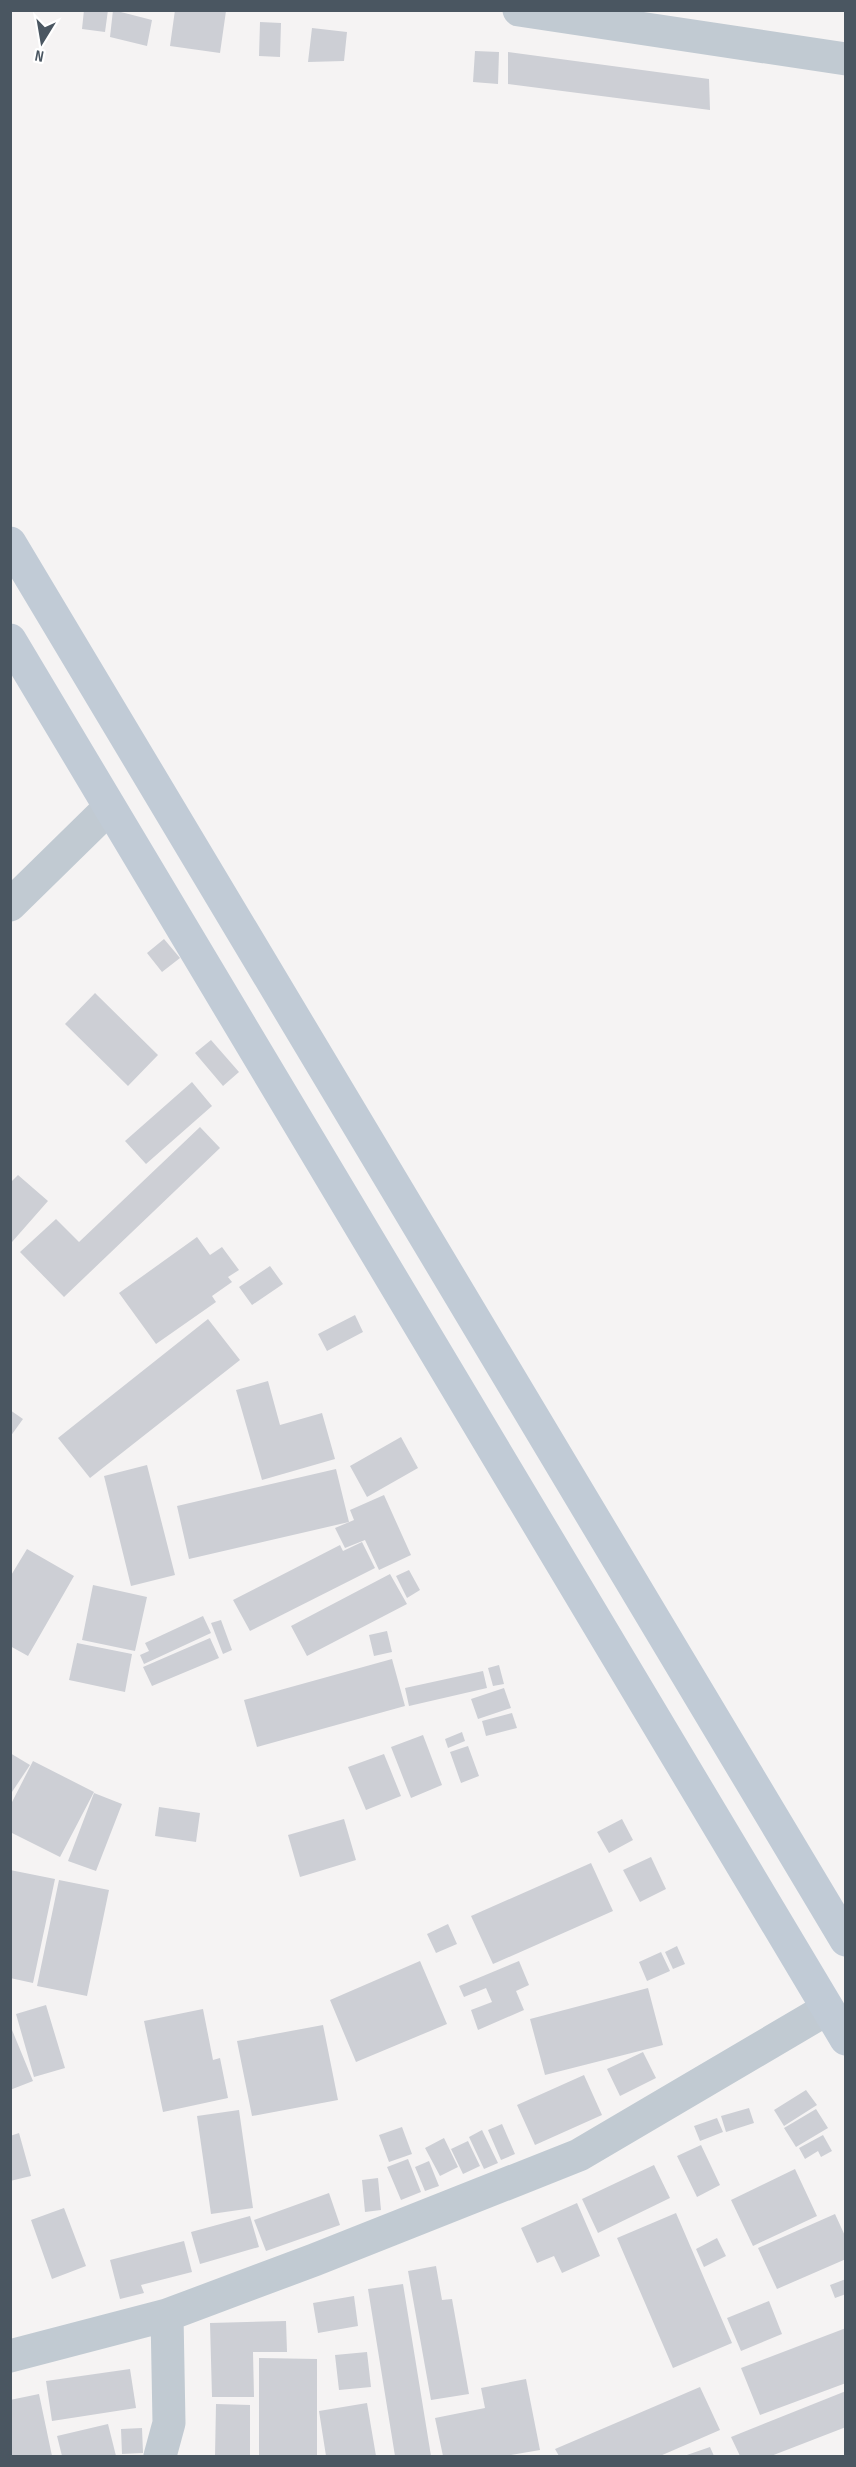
<svg xmlns="http://www.w3.org/2000/svg" width="856" height="2467" font-family="'Sofia Sans Condensed',sans-serif">
<style>
.building{fill:#cdcfd5}
.lines{fill:none;stroke-linecap:round;stroke-linejoin:round}
.street{stroke:#c1cad2;stroke-width:33}
.secondary{stroke:#c1cbd6;stroke-width:33}
</style>
<rect width="100%" height="100%" fill="#f5f3f3"/>
<!-- building -->
<path class="building" d="M 84,10 L 108,10 L 105,32 L 82,29 Z
M 113,10 L 152,20 L 147,46 L 110,37 Z
M 175,10 L 226,11 L 220,53 L 170,46 Z
M 260,22 L 281,23 L 280,57 L 259,56 Z
M 312,28 L 347,32 L 344,61 L 308,62 Z
M 475,51 L 499,52 L 498,84 L 473,82 Z
M 508,52 L 709,79 L 710,110 L 508,84 Z
M 164,939 L 180,958 L 162,972 L 147,953 Z
M 95,993 L 158,1055 L 128,1086 L 65,1024 Z
M 211,1040 L 239,1072 L 223,1086 L 195,1053 Z
M 192,1082 L 212,1106 L 146,1164 L 125,1141 Z
M 200,1127 L 220,1148 L 64,1297 L 20,1252 L 56,1219 L 79,1242 Z
M 18,1175 L 48,1201 L 12,1242 L 10,1240 L 10,1183 Z
M 197,1237 L 210,1255 L 222,1247 L 239,1270 L 228,1277 L 232,1282 L 212,1296 L 216,1302 L 156,1344 L 119,1293 Z
M 270,1266 L 283,1284 L 252,1305 L 239,1287 Z
M 355,1315 L 363,1332 L 327,1351 L 318,1334 Z
M 208,1319 L 240,1360 L 90,1478 L 58,1438 Z
M 268,1381 L 280,1425 L 322,1413 L 335,1459 L 262,1480 L 236,1390 Z
M 10,1410 L 23,1419 L 10,1437 Z
M 401,1437 L 418,1468 L 367,1497 L 350,1466 Z
M 147,1465 L 175,1575 L 131,1586 L 104,1476 Z
M 336,1469 L 349,1522 L 189,1559 L 177,1506 Z
M 384,1495 L 411,1555 L 379,1570 L 365,1540 L 345,1548 L 335,1528 L 354,1520 L 350,1510 Z
M 362,1542 L 375,1568 L 250,1631 L 233,1600 L 340,1545 L 343,1551 Z
M 27,1549 L 74,1576 L 28,1656 L 10,1646 L 10,1577 Z
M 409,1570 L 420,1590 L 407,1598 L 396,1576 Z
M 390,1574 L 407,1604 L 307,1656 L 291,1626 Z
M 93,1585 L 147,1597 L 135,1651 L 82,1640 Z
M 203,1616 L 211,1633 L 144,1664 L 140,1655 L 149,1651 L 145,1643 Z
M 221,1620 L 232,1650 L 223,1654 L 211,1623 Z
M 387,1631 L 392,1652 L 374,1656 L 369,1635 Z
M 210,1638 L 219,1658 L 152,1686 L 143,1667 Z
M 77,1643 L 132,1654 L 125,1692 L 69,1680 Z
M 392,1659 L 405,1706 L 257,1747 L 244,1700 Z
M 499,1665 L 504,1684 L 493,1686 L 488,1668 Z
M 483,1671 L 487,1688 L 409,1706 L 405,1688 Z
M 504,1688 L 511,1708 L 478,1719 L 471,1699 Z
M 512,1713 L 517,1728 L 486,1736 L 482,1721 Z
M 462,1732 L 465,1741 L 448,1748 L 445,1739 Z
M 423,1735 L 442,1785 L 411,1798 L 391,1747 Z
M 468,1746 L 479,1776 L 461,1783 L 450,1752 Z
M 10,1753 L 30,1765 L 10,1795 Z
M 384,1754 L 401,1796 L 366,1810 L 348,1767 Z
M 33,1761 L 94,1792 L 60,1857 L 10,1832 L 10,1806 Z
M 94,1793 L 122,1804 L 96,1871 L 68,1861 Z
M 159,1807 L 200,1813 L 196,1842 L 155,1836 Z
M 344,1819 L 356,1860 L 300,1877 L 288,1835 Z
M 622,1819 L 633,1840 L 609,1853 L 597,1832 Z
M 651,1857 L 666,1889 L 640,1902 L 623,1870 Z
M 591,1863 L 613,1911 L 493,1964 L 471,1916 Z
M 10,1870 L 55,1879 L 33,1983 L 10,1978 Z
M 59,1880 L 109,1890 L 87,1996 L 37,1986 Z
M 448,1924 L 457,1944 L 436,1953 L 427,1934 Z
M 677,1946 L 685,1964 L 673,1969 L 665,1952 Z
M 661,1952 L 670,1971 L 647,1981 L 639,1962 Z
M 420,1961 L 447,2024 L 356,2062 L 330,2000 Z
M 519,1961 L 529,1985 L 516,1991 L 524,2010 L 478,2030 L 471,2010 L 492,2002 L 486,1988 L 464,1997 L 459,1986 Z
M 648,1988 L 663,2045 L 545,2075 L 530,2019 Z
M 46,2005 L 65,2068 L 34,2077 L 16,2014 Z
M 203,2009 L 213,2060 L 220,2058 L 228,2098 L 163,2112 L 144,2021 Z
M 10,2025 L 33,2081 L 10,2090 Z
M 323,2025 L 338,2100 L 252,2116 L 237,2041 Z
M 643,2052 L 656,2078 L 620,2096 L 607,2069 Z
M 584,2075 L 602,2115 L 535,2145 L 517,2105 Z
M 806,2090 L 817,2105 L 784,2126 L 774,2110 Z
M 749,2108 L 754,2123 L 726,2132 L 721,2116 Z
M 816,2109 L 828,2128 L 796,2147 L 784,2128 Z
M 239,2110 L 253,2208 L 211,2214 L 197,2116 Z
M 717,2118 L 723,2132 L 700,2141 L 694,2126 Z
M 502,2124 L 515,2154 L 501,2160 L 488,2130 Z
M 402,2127 L 412,2154 L 389,2162 L 379,2135 Z
M 482,2130 L 498,2163 L 484,2169 L 469,2137 Z
M 19,2133 L 31,2176 L 10,2181 L 10,2136 Z
M 823,2135 L 832,2151 L 821,2157 L 818,2151 L 805,2159 L 799,2148 Z
M 444,2138 L 458,2167 L 440,2176 L 425,2148 Z
M 468,2141 L 480,2166 L 463,2174 L 451,2149 Z
M 701,2145 L 720,2185 L 697,2197 L 677,2156 Z
M 408,2159 L 421,2192 L 401,2200 L 387,2167 Z
M 429,2161 L 439,2186 L 425,2191 L 415,2167 Z
M 654,2165 L 670,2198 L 598,2233 L 582,2199 Z
M 795,2169 L 817,2216 L 753,2246 L 731,2200 Z
M 378,2178 L 381,2210 L 365,2212 L 362,2180 Z
M 329,2193 L 340,2225 L 266,2251 L 254,2220 Z
M 577,2203 L 600,2256 L 562,2273 L 554,2256 L 537,2263 L 521,2228 Z
M 64,2208 L 86,2266 L 52,2279 L 31,2220 Z
M 676,2213 L 732,2343 L 673,2368 L 617,2238 Z
M 835,2214 L 846,2238 L 846,2259 L 777,2289 L 758,2248 Z
M 250,2216 L 259,2247 L 200,2264 L 191,2232 Z
M 717,2238 L 726,2256 L 704,2267 L 696,2249 Z
M 184,2241 L 192,2272 L 141,2285 L 144,2293 L 120,2299 L 110,2260 Z
M 436,2266 L 442,2300 L 452,2299 L 469,2394 L 431,2400 L 408,2271 Z
M 846,2279 L 846,2294 L 835,2298 L 830,2285 Z
M 403,2284 L 431,2456 L 395,2456 L 368,2289 Z
M 354,2296 L 358,2326 L 318,2333 L 313,2303 Z
M 769,2301 L 782,2334 L 741,2351 L 727,2318 Z
M 286,2321 L 287,2352 L 253,2352 L 254,2397 L 212,2397 L 210,2323 Z
M 846,2328 L 846,2383 L 760,2415 L 741,2368 Z
M 367,2352 L 371,2387 L 339,2390 L 335,2355 Z
M 259,2358 L 317,2359 L 317,2456 L 259,2456 Z
M 130,2369 L 136,2408 L 52,2421 L 46,2381 Z
M 526,2379 L 540,2450 L 505,2456 L 443,2456 L 435,2418 L 485,2408 L 481,2388 Z
M 700,2387 L 720,2430 L 660,2456 L 559,2456 L 555,2449 Z
M 846,2391 L 846,2427 L 771,2456 L 740,2456 L 731,2437 Z
M 39,2394 L 52,2456 L 10,2456 L 10,2400 Z
M 367,2403 L 376,2456 L 326,2456 L 319,2411 Z
M 216,2404 L 250,2405 L 250,2456 L 215,2456 Z
M 108,2424 L 116,2456 L 62,2456 L 57,2436 Z
M 142,2428 L 143,2453 L 122,2454 L 121,2429 Z
M 710,2447 L 714,2456 L 684,2456 Z"/>
<g class="lines">
<!-- street -->
<path class="street" d="M 519,10 L 846,59
M 10,905 L 109,808
M 10,2356 L 167,2315 L 314,2260 L 579,2155 L 827,2009
M 160,2456 L 169,2423 L 167,2315"/>
<!-- secondary -->
<path class="secondary" d="M 10,543 L 846,1940
M 10,640 L 846,2039"/>
</g>
<!-- border -->
<rect width="856" height="2467" fill="none" stroke="#4a5661" stroke-width="24"/>
<!-- north arrow -->
<g transform="translate(42 42) rotate(191)" stroke="#ffffff" stroke-width="4.5" paint-order="stroke">
<path d="M0-4.5L10 22L0 15L-10 22Z" fill="#4a5661"/>
<text y="-9" font-size="16" font-weight="bold" text-anchor="middle" fill="#4a5661">N</text>
</g>
</svg>
